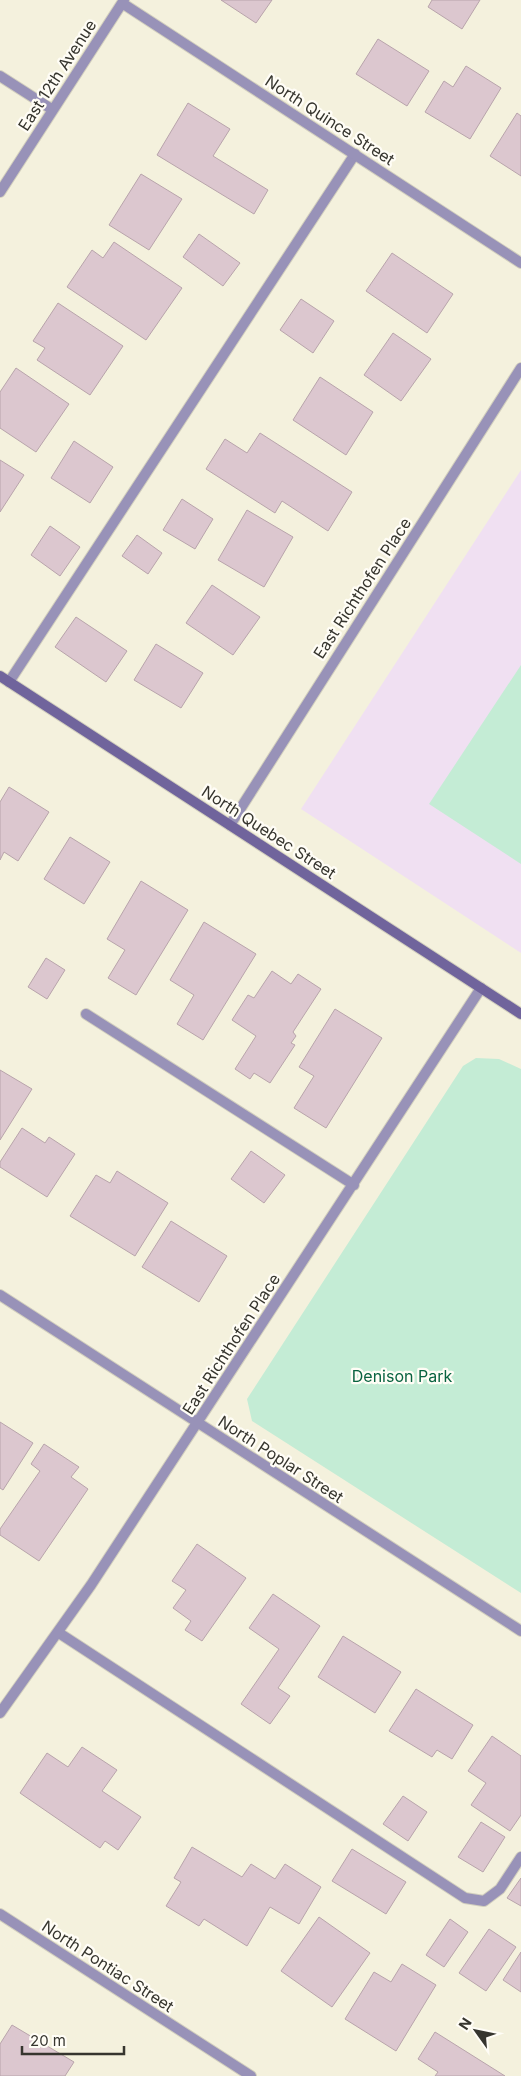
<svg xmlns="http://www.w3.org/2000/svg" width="521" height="2076" font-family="Inter,sans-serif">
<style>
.industrial{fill:#f0e0f2}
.green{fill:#c4ecd5}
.building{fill:#dcc7cf;stroke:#b8a4ab}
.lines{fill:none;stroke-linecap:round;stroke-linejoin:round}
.lane-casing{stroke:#d2cfbe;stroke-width:12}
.street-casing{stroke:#d2cfbe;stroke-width:12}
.secondary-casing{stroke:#d2cfbe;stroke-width:12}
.lane{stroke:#9892b8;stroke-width:10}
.street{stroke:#9892b8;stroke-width:10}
.secondary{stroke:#70649c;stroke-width:10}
.labels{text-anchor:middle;stroke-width:4.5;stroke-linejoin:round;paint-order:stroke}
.street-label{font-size:16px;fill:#36352e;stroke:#fffdf6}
.park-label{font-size:16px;fill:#096340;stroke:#fffdf6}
</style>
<rect width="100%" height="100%" fill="#f4f1dd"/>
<!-- industrial -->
<path class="industrial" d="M 521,470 L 521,953 L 301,809 Z"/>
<!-- green -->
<path class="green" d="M 521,665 L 521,864 L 429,804 Z
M 476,1058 L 499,1059 L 521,1069 L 521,1593 L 252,1421 L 247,1399 L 463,1066 Z"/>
<!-- building -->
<path class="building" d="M 221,0 L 272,0 L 256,23 Z
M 432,0 L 480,0 L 462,29 L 428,7 Z
M 378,39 L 429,71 L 407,106 L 356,74 Z
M 466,66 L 501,88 L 470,139 L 425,112 L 444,81 L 453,87 Z
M 188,103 L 230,129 L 213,156 L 268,190 L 254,214 L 157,155 Z
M 517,113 L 521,116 L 521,176 L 490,156 Z
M 141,174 L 182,199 L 149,250 L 109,225 Z
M 199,234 L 240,263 L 223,286 L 183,257 Z
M 114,242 L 182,288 L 146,340 L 67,287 L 92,250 L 103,258 Z
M 392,253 L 453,294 L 427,333 L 366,291 Z
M 301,299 L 334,321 L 313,353 L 280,330 Z
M 58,303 L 123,346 L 90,395 L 37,360 L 45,348 L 33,341 Z
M 393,333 L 431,359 L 401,401 L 364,375 Z
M 16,368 L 69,404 L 36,452 L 0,428 L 0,392 Z
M 320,377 L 373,412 L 346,455 L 293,420 Z
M 260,433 L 352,492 L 328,531 L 282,501 L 275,513 L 206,469 L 225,439 L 247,453 Z
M 74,441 L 113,467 L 90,503 L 51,478 Z
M 0,460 L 24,475 L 0,512 Z
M 182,499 L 213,519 L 195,549 L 163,530 Z
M 247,510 L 293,537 L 264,587 L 218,560 Z
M 50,526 L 80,547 L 60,576 L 31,555 Z
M 137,535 L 162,553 L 148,574 L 122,556 Z
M 212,585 L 260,617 L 233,655 L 186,623 Z
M 76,617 L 127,651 L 106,682 L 55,647 Z
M 156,644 L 203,673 L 181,708 L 134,680 Z
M 9,787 L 49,812 L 18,861 L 4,852 L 0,860 L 0,802 Z
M 70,837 L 110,862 L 84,904 L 44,879 Z
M 141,881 L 188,910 L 136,995 L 108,978 L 125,950 L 107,939 Z
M 204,922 L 256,954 L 203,1040 L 177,1024 L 194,995 L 170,980 Z
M 46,958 L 65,970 L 47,999 L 28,987 Z
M 272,971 L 291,984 L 298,974 L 321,989 L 293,1032 L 296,1036 L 291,1043 L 295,1045 L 270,1083 L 254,1073 L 250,1079 L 235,1069 L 256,1036 L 232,1020 L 248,995 L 254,998 Z
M 335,1009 L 382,1038 L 326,1128 L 294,1108 L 314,1076 L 299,1067 Z
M 0,1070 L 32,1089 L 0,1140 Z
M 22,1128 L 45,1143 L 49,1137 L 75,1154 L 47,1197 L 0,1167 L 0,1162 Z
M 251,1151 L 285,1175 L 264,1203 L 231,1179 Z
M 117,1171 L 168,1203 L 135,1256 L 70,1216 L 96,1175 L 110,1183 Z
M 171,1221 L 227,1256 L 199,1302 L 142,1267 Z
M 0,1422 L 33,1443 L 3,1490 L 0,1488 Z
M 44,1444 L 79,1467 L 71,1477 L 88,1489 L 39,1561 L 0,1535 L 0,1529 L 40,1471 L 31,1464 Z
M 197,1544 L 246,1578 L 202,1641 L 185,1630 L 191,1621 L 173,1608 L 186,1590 L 172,1581 Z
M 273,1594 L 320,1626 L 278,1688 L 290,1696 L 270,1724 L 241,1704 L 279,1649 L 249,1628 Z
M 343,1636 L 401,1672 L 375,1713 L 318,1677 Z
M 416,1689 L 473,1725 L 452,1759 L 437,1750 L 432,1757 L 389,1731 Z
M 492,1736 L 521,1756 L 521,1815 L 510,1831 L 471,1805 L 486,1783 L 468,1771 Z
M 82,1747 L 117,1770 L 102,1791 L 141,1817 L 118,1850 L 105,1841 L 100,1848 L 20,1793 L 47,1753 L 68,1767 Z
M 403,1796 L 427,1812 L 408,1841 L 383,1824 Z
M 481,1822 L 505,1837 L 483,1872 L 458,1857 Z
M 192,1847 L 242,1877 L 251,1864 L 275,1879 L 285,1864 L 321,1887 L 299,1924 L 270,1907 L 247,1946 L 204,1919 L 199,1926 L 166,1906 L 181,1882 L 174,1878 Z
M 352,1849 L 406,1882 L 386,1914 L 332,1881 Z
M 521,1878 L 521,1906 L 507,1898 Z
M 319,1917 L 370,1953 L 332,2007 L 281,1971 Z
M 450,1919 L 468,1932 L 444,1967 L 426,1955 Z
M 489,1929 L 516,1947 L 486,1991 L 459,1973 Z
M 521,1952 L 521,1992 L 503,1980 Z
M 402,1964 L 436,1985 L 396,2051 L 345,2019 L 374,1972 L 391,1982 Z
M 12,2025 L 74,2062 L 65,2076 L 0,2076 L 0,2044 Z
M 435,2032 L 505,2076 L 435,2076 L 438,2072 L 418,2059 Z"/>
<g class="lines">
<defs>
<path id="lane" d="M 9,682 L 355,154
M 59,1633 L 465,1898 L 484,1901 L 500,1889 L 521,1857"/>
<path id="street" d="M 122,3 L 521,263
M 0,76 L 53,110
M 0,192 L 124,0
M 230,825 L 521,368
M 86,1014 L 354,1185
M 0,1295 L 521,1631
M 0,1713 L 91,1585 L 481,988
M 0,1914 L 251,2076"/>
<path id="secondary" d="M 0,676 L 521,1014"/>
</defs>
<!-- lane casing -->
<use href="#lane" class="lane-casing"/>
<!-- street casing -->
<use href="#street" class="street-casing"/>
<!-- secondary casing -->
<use href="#secondary" class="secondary-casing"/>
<!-- lane -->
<use href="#lane" class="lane"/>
<!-- street -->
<use href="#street" class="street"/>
<!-- secondary -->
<use href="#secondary" class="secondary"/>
</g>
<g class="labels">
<!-- street labels -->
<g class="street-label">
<text transform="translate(57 75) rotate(-57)" y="6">East 12th Avenue</text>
<text transform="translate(330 120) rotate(33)" y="6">North Quince Street</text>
<text transform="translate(362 588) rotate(-57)" y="6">East Richthofen Place</text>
<text transform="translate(269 832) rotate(33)" y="6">North Quebec Street</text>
<text transform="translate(231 1344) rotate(-57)" y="6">East Richthofen Place</text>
<text transform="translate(281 1459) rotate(33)" y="6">North Poplar Street</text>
<text transform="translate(108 1966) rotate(33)" y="6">North Pontiac Street</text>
</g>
<!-- park labels -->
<g class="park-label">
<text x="402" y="1382">Denison Park</text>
</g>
</g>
<!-- north arrow -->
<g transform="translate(476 2031) rotate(303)" stroke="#fffdf6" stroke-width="4" paint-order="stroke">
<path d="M0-4L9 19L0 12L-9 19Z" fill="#36352e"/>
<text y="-8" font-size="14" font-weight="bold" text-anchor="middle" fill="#36352e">N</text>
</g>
<!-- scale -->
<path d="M22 2046v8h102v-8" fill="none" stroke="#36352e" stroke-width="2.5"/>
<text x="30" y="2046" font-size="15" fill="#36352e" stroke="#fffdf6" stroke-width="4" paint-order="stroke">20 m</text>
</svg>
